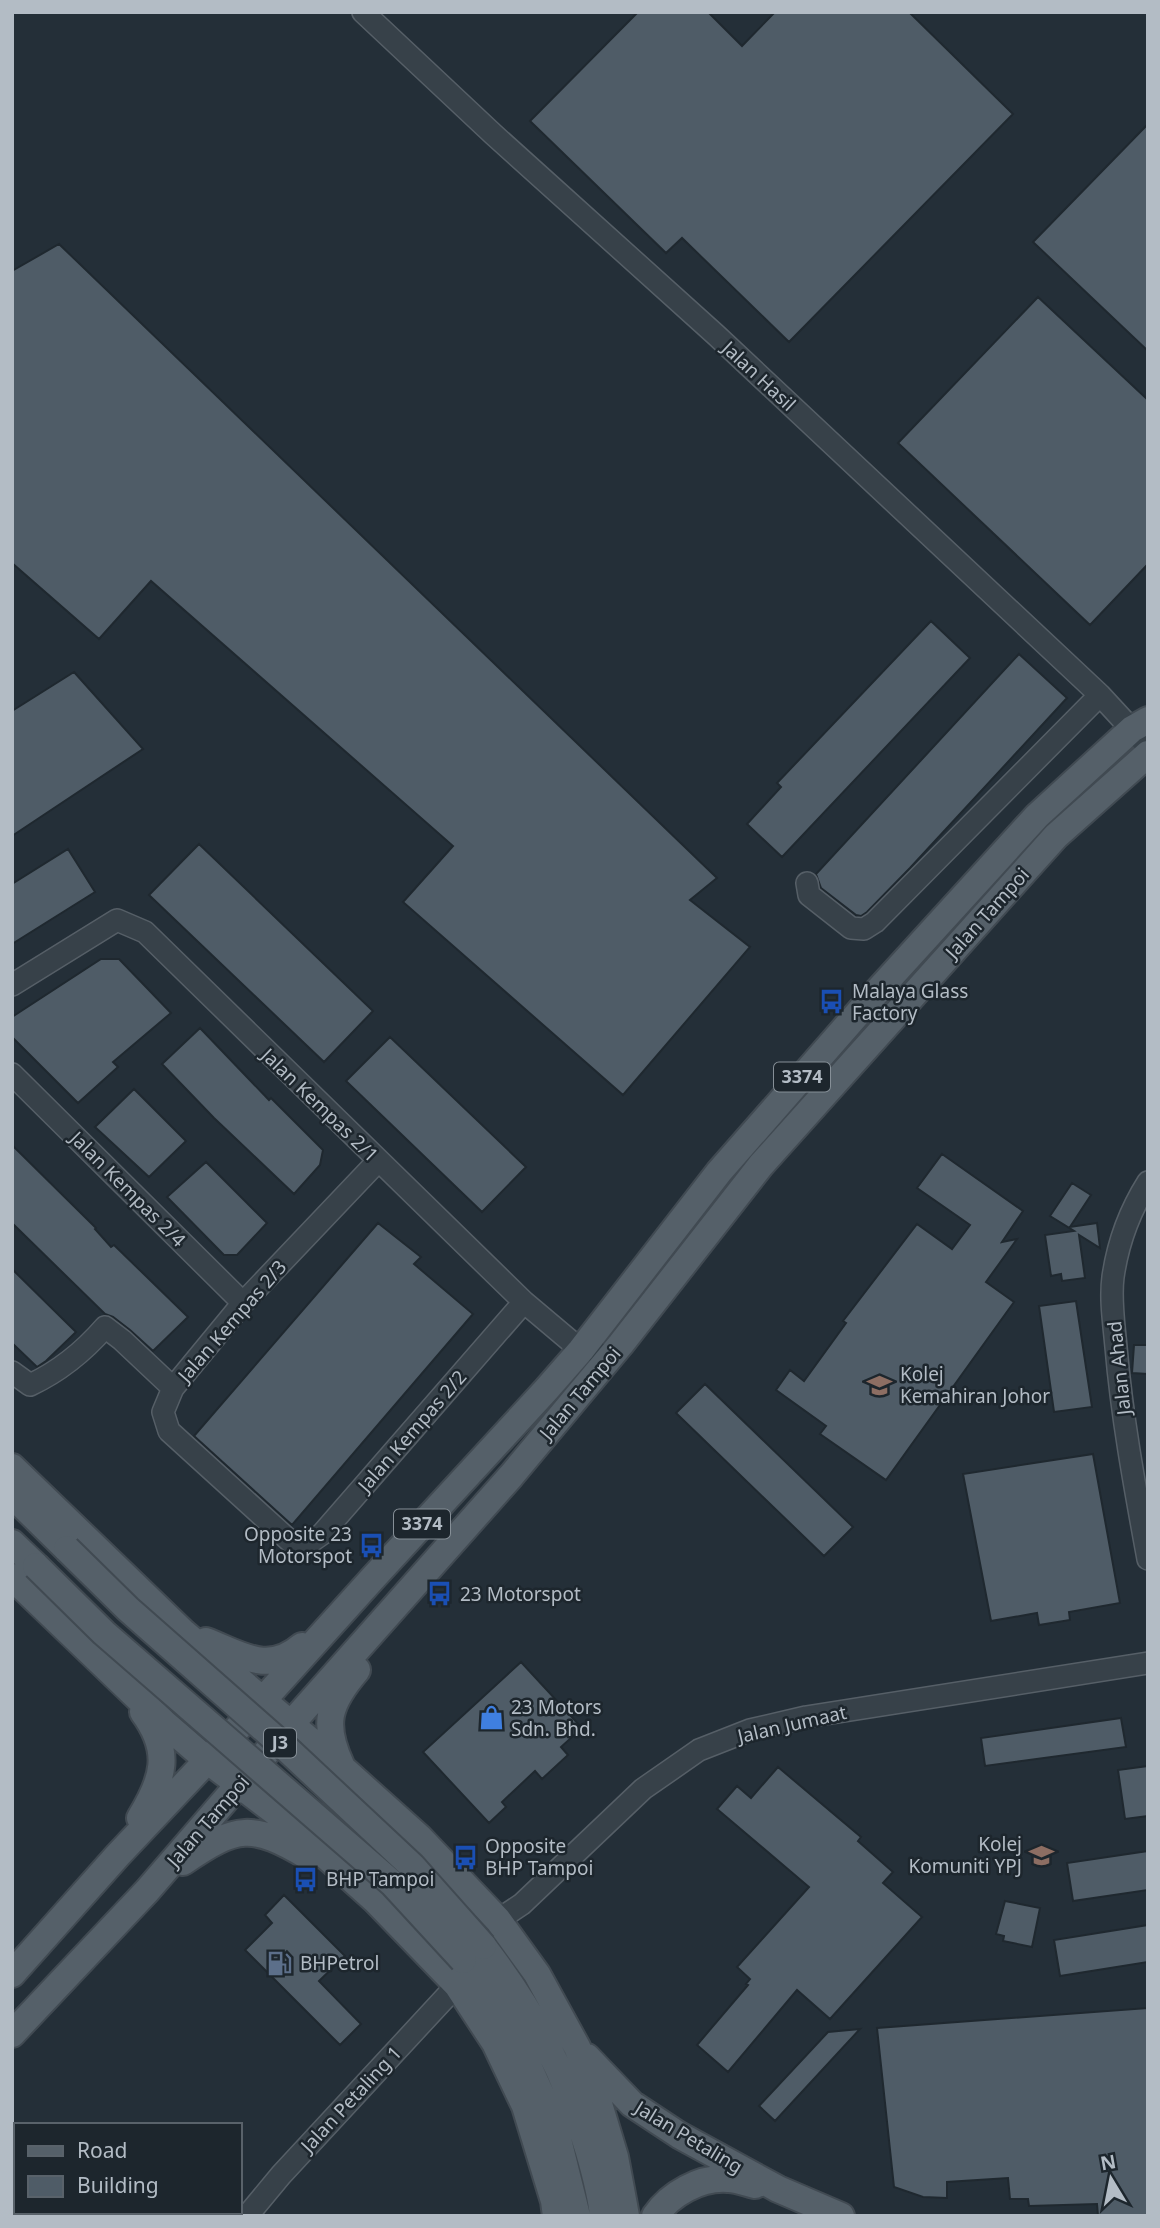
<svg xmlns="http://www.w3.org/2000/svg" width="1160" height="2228" font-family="'Noto Sans',sans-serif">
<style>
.building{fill:#4f5c67;stroke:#1f282f;stroke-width:2}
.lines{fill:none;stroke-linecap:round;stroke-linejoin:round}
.minor-casing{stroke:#565f67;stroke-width:24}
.major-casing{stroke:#414a52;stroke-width:30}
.minor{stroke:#374149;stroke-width:21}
.major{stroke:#556069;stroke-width:26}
.major-bridge-casing{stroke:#414a52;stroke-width:30;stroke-linecap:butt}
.major-bridge{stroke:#556069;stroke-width:26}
.labels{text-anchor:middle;stroke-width:5;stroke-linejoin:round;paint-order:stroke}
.shield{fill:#1d262d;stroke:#868f97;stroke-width:2}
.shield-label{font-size:18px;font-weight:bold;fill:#b3bcc5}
.street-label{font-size:19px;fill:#b3bcc5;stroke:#1d262d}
.poi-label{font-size:19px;fill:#b3bcc5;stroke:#1d262d;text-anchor:start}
</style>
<rect width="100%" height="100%" fill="#242f38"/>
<!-- building -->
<path class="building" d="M 638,12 L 708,12 L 742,46 L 775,12 L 909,12 L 1013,114 L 789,342 L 682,238 L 666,253 L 530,121 Z
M 1148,124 L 1148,351 L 1033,242 Z
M 59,244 L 717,878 L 690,900 L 750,947 L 623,1095 L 403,902 L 453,846 L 151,581 L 99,639 L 12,563 L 12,271 Z
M 1038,297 L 1148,400 L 1148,564 L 1090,625 L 898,443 Z
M 931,621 L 970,658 L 782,857 L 747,824 L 781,787 L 777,783 Z
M 1019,654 L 1067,698 L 910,868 L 867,912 L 861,916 L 856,915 L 821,888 L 816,874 Z
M 74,672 L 143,749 L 12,836 L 12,711 Z
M 199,844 L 373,1011 L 324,1062 L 149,895 Z
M 68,849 L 95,892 L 12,944 L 12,884 Z
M 101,959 L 119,959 L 171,1013 L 113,1062 L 118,1067 L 78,1103 L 12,1037 L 12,1017 Z
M 200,1028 L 269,1100 L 271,1098 L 323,1150 L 320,1165 L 294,1194 L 214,1118 L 162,1064 Z
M 390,1037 L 526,1167 L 482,1212 L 346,1081 Z
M 134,1089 L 186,1141 L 149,1177 L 95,1127 Z
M 12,1145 L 96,1228 L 95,1229 L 111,1247 L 114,1245 L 188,1317 L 153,1351 L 130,1330 L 113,1317 L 105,1314 L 12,1223 Z
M 942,1154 L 1023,1211 L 1002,1242 L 1017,1239 L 986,1282 L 1014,1302 L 886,1480 L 820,1434 L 826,1426 L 776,1390 L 790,1370 L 804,1381 L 846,1323 L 843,1321 L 917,1224 L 952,1249 L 970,1225 L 917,1188 Z
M 206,1162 L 267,1223 L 237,1255 L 224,1255 L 167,1197 Z
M 1072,1183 L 1091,1195 L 1070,1227 L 1097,1223 L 1100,1248 L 1079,1235 L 1085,1278 L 1062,1281 L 1061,1274 L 1051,1276 L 1045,1235 L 1074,1231 L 1050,1216 Z
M 378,1223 L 421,1257 L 414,1264 L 473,1314 L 292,1525 L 194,1436 Z
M 12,1269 L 76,1332 L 46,1361 L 37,1367 L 12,1343 Z
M 1076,1301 L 1092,1407 L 1054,1412 L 1039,1306 Z
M 1134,1345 L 1148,1345 L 1148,1374 L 1132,1373 Z
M 705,1384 L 853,1527 L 824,1556 L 676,1413 Z
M 1093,1454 L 1120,1603 L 1069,1612 L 1070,1620 L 1039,1625 L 1037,1613 L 991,1621 L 963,1474 Z
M 521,1662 L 582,1728 L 561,1747 L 568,1755 L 542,1779 L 535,1771 L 502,1802 L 506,1807 L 489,1823 L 423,1752 Z
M 1121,1718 L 1126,1747 L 985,1766 L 981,1738 Z
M 1148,1766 L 1148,1816 L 1125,1819 L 1118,1770 Z
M 778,1767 L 861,1837 L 858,1841 L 893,1872 L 883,1883 L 922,1917 L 830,2019 L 797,1990 L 728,2072 L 697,2045 L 748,1985 L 746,1984 L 750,1979 L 737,1967 L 809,1887 L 717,1809 L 737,1786 L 751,1798 Z
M 1148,1851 L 1148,1890 L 1073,1901 L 1067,1863 Z
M 284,1895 L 345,1956 L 319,1981 L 361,2024 L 340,2045 L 245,1950 L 272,1923 L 265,1915 Z
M 1005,1901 L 1040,1908 L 1032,1947 L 1003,1941 L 1004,1936 L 996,1934 Z
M 1148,1925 L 1148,1962 L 1060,1976 L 1054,1940 Z
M 1148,2008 L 1148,2216 L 1098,2216 L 1097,2204 L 1029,2206 L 1028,2199 L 1010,2199 L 1008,2178 L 947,2182 L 947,2198 L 923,2197 L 894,2187 L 877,2028 Z
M 860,2029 L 775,2121 L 759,2106 L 828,2032 Z"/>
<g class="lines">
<defs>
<path id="minor" d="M 363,12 L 493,134 L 716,335 L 1100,695 L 1148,747
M 807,883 L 809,895 L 851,928 L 864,929 L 875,922 L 1100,695
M 12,985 L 117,920 L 145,932 L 524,1302 L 581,1350 L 595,1350
M 12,1074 L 243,1303
M 378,1161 L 243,1303 L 173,1388 L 163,1412 L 169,1431 L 291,1542 L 309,1543 L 322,1534 L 524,1302
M 1148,1182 C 1129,1212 1118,1242 1113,1277 C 1110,1299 1114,1324 1116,1347 C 1122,1418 1135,1488 1148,1559
M 12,1372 L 30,1385 C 58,1372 85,1350 105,1327 L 122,1340 L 173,1388
M 498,1920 L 522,1904 L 643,1789 L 699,1750 L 750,1730 L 806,1717 L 1148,1663
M 247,2216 L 281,2175 L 457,1985"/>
<path id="major" d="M 12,1467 L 184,1633 L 341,1767 L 420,1838 L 498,1920 L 537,1974 L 577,2047 L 593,2084 L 615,2157 L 626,2216
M 12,1495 L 67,1549
M 12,1543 L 36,1566
M 12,1577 L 163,1722 L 207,1760 L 287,1821 L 375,1900 L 457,1985 L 495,2043 L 525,2106 L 554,2201 L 556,2216
M 206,1641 C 242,1655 268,1675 302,1646
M 341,1765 C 322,1724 328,1704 357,1670
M 140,1818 C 164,1779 172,1751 143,1712
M 183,1862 C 237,1825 252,1823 309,1857
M 483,1946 C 533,2012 566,2072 589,2152 C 595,2173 601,2194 603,2216
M 463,1960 L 497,2006 L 521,2050 L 554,2123 L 577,2216
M 12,1974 L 118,1855 L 236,1730 L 373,1578 L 546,1390 L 581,1350 L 719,1172 L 874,995 L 1037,816 L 1132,729 L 1148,720
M 12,2034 L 147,1891 L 291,1724 L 511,1476 L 621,1344 L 761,1165 L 1056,836 L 1148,754
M 587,2057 L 632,2104 L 679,2135 L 778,2189 L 841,2216
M 655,2216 C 670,2194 700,2177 728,2179 C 737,2179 746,2183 755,2185"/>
</defs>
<!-- minor casing -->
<use href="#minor" class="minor-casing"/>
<!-- major casing -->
<use href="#major" class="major-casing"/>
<!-- minor -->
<use href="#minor" class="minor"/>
<!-- major -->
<use href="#major" class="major"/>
<defs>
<path id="major-bridge" d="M 67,1549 L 128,1609 L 288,1750 L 412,1866 L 483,1946
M 36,1566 L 104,1633 L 393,1884 L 463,1960"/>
</defs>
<!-- major-bridge casing -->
<use href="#major-bridge" class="major-bridge-casing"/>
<!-- major-bridge -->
<use href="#major-bridge" class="major-bridge"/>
</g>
<!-- icons -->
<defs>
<symbol id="bus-bare" viewBox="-9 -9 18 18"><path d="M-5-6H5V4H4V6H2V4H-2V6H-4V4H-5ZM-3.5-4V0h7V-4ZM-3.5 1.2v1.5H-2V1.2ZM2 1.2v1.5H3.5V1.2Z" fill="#1a4fb4" stroke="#1d262d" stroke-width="2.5" paint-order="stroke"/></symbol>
<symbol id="university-bare" viewBox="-9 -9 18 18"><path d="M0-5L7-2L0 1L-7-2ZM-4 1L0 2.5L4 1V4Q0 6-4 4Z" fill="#8d6e63" stroke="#1d262d" stroke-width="2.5" paint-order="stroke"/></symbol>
<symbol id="shop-bare" viewBox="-9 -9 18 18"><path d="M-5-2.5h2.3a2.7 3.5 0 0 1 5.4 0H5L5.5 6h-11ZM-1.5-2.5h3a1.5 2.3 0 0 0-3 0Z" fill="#3f7fe0" stroke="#1d262d" stroke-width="2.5" paint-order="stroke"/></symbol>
<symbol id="fuel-bare" viewBox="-9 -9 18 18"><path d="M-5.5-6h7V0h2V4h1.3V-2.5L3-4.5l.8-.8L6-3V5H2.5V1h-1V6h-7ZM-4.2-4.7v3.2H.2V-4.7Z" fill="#5c6f8a" stroke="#1d262d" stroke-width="2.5" paint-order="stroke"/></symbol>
</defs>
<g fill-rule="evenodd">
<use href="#bus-bare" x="814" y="984" width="35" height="35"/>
<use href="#university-bare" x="862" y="1368" width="35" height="35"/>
<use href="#bus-bare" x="354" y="1528" width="35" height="35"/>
<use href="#bus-bare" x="422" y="1576" width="35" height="35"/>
<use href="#shop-bare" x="474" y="1700" width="35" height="35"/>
<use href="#university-bare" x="1024" y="1838" width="35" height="35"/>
<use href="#bus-bare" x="448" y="1840" width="35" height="35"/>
<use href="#bus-bare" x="288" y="1862" width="35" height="35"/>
<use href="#fuel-bare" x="262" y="1946" width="35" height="35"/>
</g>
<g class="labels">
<!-- shield labels -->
<g class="shield">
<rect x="774" y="1062.5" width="56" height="29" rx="5"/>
<rect x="394" y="1509.5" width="56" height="29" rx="5"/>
<rect x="264" y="1728.5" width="32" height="29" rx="5"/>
</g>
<g class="shield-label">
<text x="802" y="1083">3374</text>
<text x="422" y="1530">3374</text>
<text x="280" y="1749">J3</text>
</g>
<!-- street labels -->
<g class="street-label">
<text transform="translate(759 376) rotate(43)" y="7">Jalan Hasil</text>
<text transform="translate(987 913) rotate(-48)" y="7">Jalan Tampoi</text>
<text transform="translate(320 1105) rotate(44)" y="7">Jalan Kempas 2/1</text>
<text transform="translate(128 1189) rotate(45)" y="7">Jalan Kempas 2/4</text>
<text transform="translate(232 1321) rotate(-49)" y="7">Jalan Kempas 2/3</text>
<text transform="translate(1119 1368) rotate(-96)" y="7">Jalan Ahad</text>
<text transform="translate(580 1393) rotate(-50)" y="7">Jalan Tampoi</text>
<text transform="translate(412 1431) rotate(-49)" y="7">Jalan Kempas 2/2</text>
<text transform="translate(792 1724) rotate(-13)" y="7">Jalan Jumaat</text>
<text transform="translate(208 1821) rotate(-49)" y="7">Jalan Tampoi</text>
<text transform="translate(351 2099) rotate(-47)" y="7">Jalan Petaling 1</text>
<text transform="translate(689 2137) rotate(31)" y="7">Jalan Petaling</text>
</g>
<!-- poi labels -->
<g class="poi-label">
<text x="852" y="998">Malaya Glass<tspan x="852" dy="22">Factory</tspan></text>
<text x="900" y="1381">Kolej<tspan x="900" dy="22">Kemahiran Johor</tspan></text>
<text x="352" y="1541" text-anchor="end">Opposite 23<tspan x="352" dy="22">Motorspot</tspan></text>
<text x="460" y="1601">23 Motorspot</text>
<text x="511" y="1714">23 Motors<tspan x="511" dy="22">Sdn. Bhd.</tspan></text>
<text x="1022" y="1851" text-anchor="end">Kolej<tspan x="1022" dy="22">Komuniti YPJ</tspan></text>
<text x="485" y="1853">Opposite<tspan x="485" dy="22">BHP Tampoi</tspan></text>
<text x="326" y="1886">BHP Tampoi</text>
<text x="300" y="1970">BHPetrol</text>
</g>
</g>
<!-- border -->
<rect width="1160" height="2228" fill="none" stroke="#b3bcc5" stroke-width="28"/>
<!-- legend -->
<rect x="14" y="2123" width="228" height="91" fill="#1d262d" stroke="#59626a" stroke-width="2"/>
<rect x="28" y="2146" width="35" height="10" fill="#556069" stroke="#59626a" stroke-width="2"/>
<text x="77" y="2158" font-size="21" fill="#b3bcc5">Road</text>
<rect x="28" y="2176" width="35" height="21" fill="#4f5c67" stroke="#59626a" stroke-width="2"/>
<text x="77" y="2193" font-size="21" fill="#b3bcc5">Building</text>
<!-- north arrow -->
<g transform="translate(1111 2179) rotate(350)" stroke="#1d262d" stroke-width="5" paint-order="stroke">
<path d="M0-5L12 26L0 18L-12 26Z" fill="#b3bcc5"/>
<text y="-10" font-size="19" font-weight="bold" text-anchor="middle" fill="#b3bcc5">N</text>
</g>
</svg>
